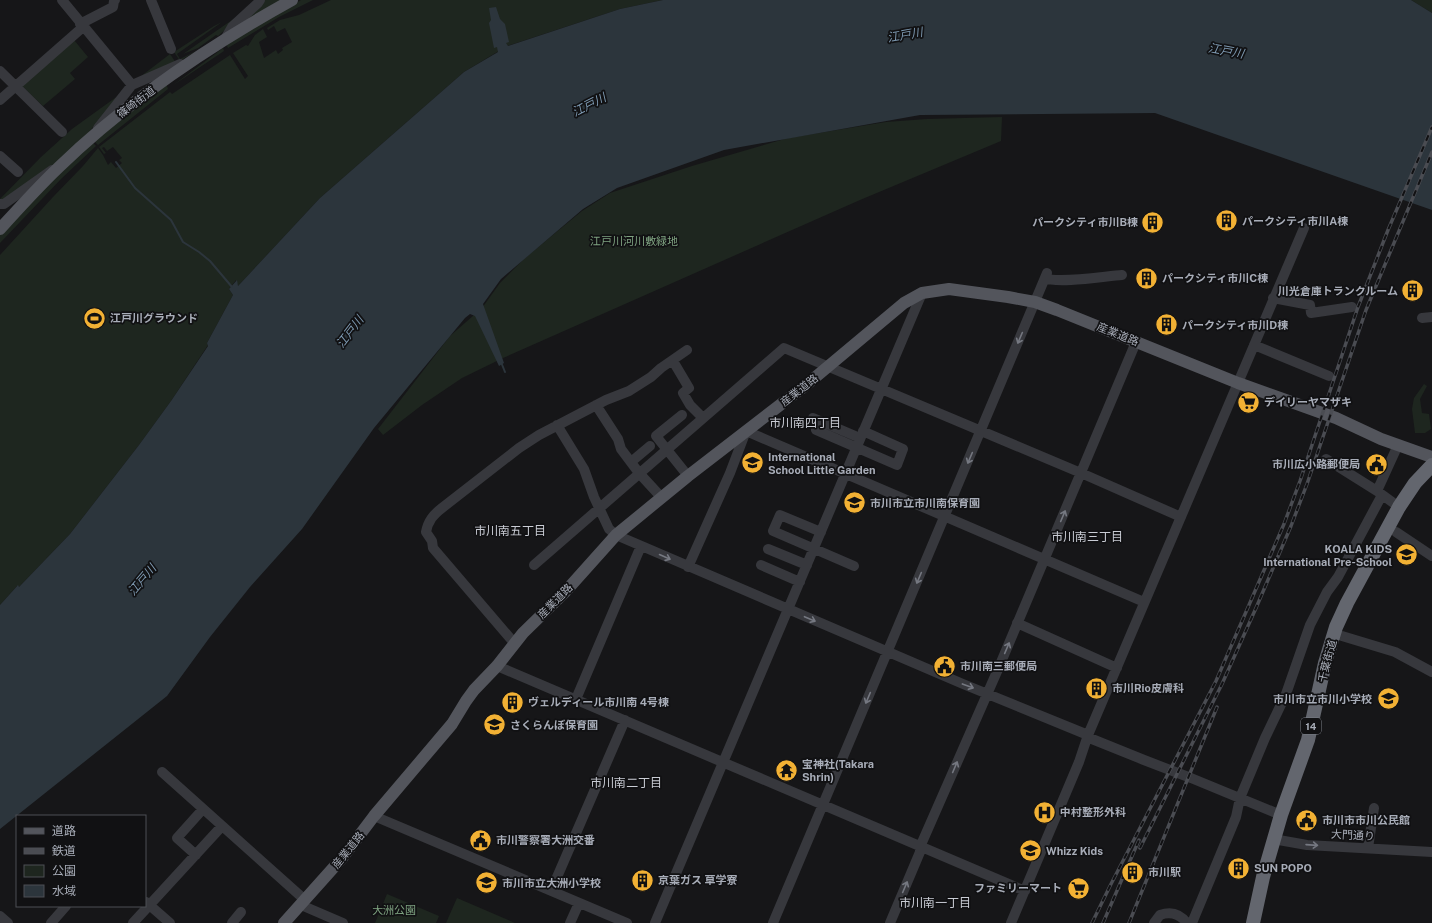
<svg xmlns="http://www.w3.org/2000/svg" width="1432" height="923" font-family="'Public Sans','Noto Sans JP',sans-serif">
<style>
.green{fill:#1e261f}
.water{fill:#2c353c}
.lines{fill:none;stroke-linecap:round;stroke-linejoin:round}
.stream{stroke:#2c353c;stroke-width:2}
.minor{stroke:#37383d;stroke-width:10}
.major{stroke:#53555c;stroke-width:12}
.highway{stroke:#63666e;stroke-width:14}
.rail-casing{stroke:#4a4c52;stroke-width:3.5}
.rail{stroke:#111113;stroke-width:2;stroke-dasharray:6;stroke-linecap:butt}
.oneway{stroke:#757881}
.labels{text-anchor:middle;stroke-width:3.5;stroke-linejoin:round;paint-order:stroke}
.shield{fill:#111113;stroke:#7b7e86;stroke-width:1}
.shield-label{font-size:10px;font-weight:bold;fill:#a8adb8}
.street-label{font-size:11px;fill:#a8adb8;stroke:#111113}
.poi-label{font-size:11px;font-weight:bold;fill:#a8adb8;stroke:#111113;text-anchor:start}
.park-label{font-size:11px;fill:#7fa381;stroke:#111113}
.water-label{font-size:12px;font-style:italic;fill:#7f9bb3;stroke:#111113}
.neighbourhood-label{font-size:12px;fill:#c9ccd4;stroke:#111113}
</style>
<rect width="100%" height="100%" fill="#161618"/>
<!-- green -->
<path class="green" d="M 263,0 L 284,0 L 232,30 Z
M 301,0 L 313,0 L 279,17 L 228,48 L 226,44 Z
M 331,0 L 663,0 L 620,9 L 507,46 L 464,72 L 320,198 L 238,286 L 236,280 L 229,289 L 233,295 L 207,343 L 208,345 L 171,401 L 139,445 L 70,534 L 19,587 L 17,586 L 0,605 L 0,255 L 53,197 L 83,166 L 98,148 L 103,155 L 108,165 L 111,162 L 116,168 L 122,163 L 119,160 L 122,158 L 113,147 L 107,151 L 104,147 L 102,148 L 106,153 L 104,154 L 99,147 L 170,92 L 172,94 L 230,55 L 245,79 L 248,76 L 233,53 L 246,45 L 248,46 L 255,35 L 263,29 L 267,37 L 259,42 L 264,58 L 276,50 L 278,54 L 283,50 L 282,48 L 292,42 L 285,28 L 277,32 L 274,26 L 268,30 L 267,28 L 280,20 L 299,15 Z
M 1411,0 L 1432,0 L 1432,13 Z
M 255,4 L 218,36 L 216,35 L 198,48 L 183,54 Z
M 222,22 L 177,54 L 180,59 L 196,51 L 180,61 L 174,52 L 214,26 Z
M 74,40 L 88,57 L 70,73 L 75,79 L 43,106 L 22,86 Z
M 223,48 L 224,51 L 172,86 Z
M 170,54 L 176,63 L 136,80 Z
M 166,83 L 168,89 L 98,145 L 94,141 Z
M 126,90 L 72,151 L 3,201 L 0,199 L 41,157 L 72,129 Z
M 1002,117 L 1001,141 L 860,200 L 503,358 L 462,378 L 422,405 L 383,435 L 378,429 L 450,336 L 482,308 L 500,283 L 525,258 L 554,234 L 582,211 L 610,193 L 692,166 L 788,138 L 886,122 L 927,119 Z
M 92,142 L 96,146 L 61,179 L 0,243 L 0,234 L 16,216 Z
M 1424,384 L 1427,386 L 1420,399 L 1422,413 L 1429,414 L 1431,429 L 1425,433 L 1415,433 L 1412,409 L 1414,398 Z
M 387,894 L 439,916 L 436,923 L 375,923 Z
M 457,898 L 515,923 L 446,923 Z"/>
<!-- water -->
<path class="water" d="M 663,0 L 1411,0 L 1432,13 L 1432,210 L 1155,113 L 920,115 L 724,150 L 617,188 L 583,209 L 501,279 L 483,304 L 504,363 L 499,366 L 475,316 L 470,314 L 465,318 L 374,428 L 302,529 L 250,587 L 210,637 L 167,696 L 0,829 L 0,605 L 18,585 L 19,587 L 70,534 L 139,445 L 171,401 L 208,346 L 207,343 L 233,295 L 229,289 L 237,280 L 238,286 L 320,198 L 464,72 L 498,52 L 497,47 L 494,48 L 489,23 L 491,20 L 489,8 L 496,7 L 500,19 L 505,24 L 509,42 L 506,43 L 508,46 L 620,9 Z"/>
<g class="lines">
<!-- stream -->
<path class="stream" d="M 116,162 L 135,188 L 171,220 L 183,242 L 199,252 L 210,261 L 232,287
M 501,362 L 505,372"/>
<!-- minor -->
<path class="minor" d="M 62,0 L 132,85 L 98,128
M 151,0 L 171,49
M 80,24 L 113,7 L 114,1 L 115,0
M 225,39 L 232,27 L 258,3 L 260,0
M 0,71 L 62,132
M 132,85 L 180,64
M 0,100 L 83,27
M 0,156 L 18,172
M 0,204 L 4,204 L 52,170
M 1045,278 C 1058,284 1106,276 1122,275
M 1273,298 L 1310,305 L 1311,313 L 1352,307
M 1422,318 L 1432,317
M 1254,345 L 1329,376
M 673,361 L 689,388 L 683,393 L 690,405 L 703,418
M 596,405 L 618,439 L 621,449 L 639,473 L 662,498
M 682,415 L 656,436 L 688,476
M 813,418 L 860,438
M 557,425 L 584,469 L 594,497 L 609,529 L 616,535 L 963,684 L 1088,735
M 816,430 L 897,465 L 903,449 L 863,431
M 1326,459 L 1377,491 L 1399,507
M 631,462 L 650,446
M 1377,491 L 1398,445
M 821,532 L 780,515 L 773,531 L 854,566
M 1396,532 L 1432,556
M 768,549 L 807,565
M 534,565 L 784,348 L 1081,473 L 1181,517
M 761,565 L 800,582
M 688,567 L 730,473 L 746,431 L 1144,602
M 1017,623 L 1117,668
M 1342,636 L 1395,652 L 1432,672
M 515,644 L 433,548 L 432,541 L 426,532 C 428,521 433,515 442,508 L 519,448 L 539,435 L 606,400 L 629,391 L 651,377 L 661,368 L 687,350
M 497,666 L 1025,891
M 576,699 L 641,546
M 1087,737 L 1144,760 L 1191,778 L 1281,815
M 162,772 L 305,900
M 374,816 L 627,923
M 1273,839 L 1307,845 L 1432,852
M 1368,848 L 1374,808
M 196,855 L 177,838 L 203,809
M 551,891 L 625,720
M 146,902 L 170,923
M 301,905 L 343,923
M 0,916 L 8,923
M 51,923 L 66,906
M 133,923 L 222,826
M 232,923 L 241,912
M 570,923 L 579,903
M 655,923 L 922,293
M 773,923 L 1047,273
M 890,923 L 920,852 L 920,847 L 999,667 L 1136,342
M 1011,923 L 1079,762 L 1088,735 L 1304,228
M 1154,923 L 1160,915 C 1171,911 1180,914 1187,923
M 1192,923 L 1236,817 L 1240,798 L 1265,738 L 1286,694 L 1310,625 L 1327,592 L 1338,577 L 1382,495"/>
<!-- major -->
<path class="major" d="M 0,229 C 19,208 38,187 59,167 C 128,100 209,46 292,0
M 284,923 L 343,857 L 374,816 L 452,724 L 466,701 L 474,690 L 497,666 L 523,633 L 565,592 L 616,535 L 688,476 L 806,385 L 904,303 L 922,293 L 949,289 L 1008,297 L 1035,302 L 1057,310 L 1238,383 L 1336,418 L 1381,439 L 1432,457"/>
<!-- highway -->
<path class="highway" d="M 1253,923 L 1263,877 L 1281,815 L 1308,740 L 1325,663 L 1336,627 L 1347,603 L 1399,507 L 1415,483 L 1432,465"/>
<defs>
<path id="rail" d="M 1140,848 L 1222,684 L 1256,608 L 1291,526 L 1307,484 L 1366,310 L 1432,152
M 1092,923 L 1110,886 L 1216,681 L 1249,605 L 1284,524 L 1300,481 L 1358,307 L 1388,230 L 1432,127
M 1103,923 L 1139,840
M 1129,923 L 1217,707"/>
</defs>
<!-- rail casing -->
<use href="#rail" class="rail-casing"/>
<!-- rail -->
<use href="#rail" class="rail"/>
</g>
<!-- one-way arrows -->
<defs><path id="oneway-shaft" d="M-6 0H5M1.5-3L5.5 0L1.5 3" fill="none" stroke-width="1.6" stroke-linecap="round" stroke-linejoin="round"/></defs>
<g class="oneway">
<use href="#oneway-shaft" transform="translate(1020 338) rotate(113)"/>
<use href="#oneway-shaft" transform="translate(970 458) rotate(113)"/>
<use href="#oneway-shaft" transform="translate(1063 516) rotate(-67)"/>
<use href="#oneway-shaft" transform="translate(665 557) rotate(24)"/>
<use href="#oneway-shaft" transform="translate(919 578) rotate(113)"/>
<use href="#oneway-shaft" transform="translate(810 619) rotate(23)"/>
<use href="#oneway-shaft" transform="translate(1007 648) rotate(-67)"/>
<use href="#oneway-shaft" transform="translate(968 686) rotate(20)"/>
<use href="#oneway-shaft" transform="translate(868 698) rotate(113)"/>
<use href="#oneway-shaft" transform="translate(955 767) rotate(-67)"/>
<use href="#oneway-shaft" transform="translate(1312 845) rotate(4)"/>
<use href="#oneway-shaft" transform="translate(905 887) rotate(-67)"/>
</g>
<!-- icons -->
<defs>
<symbol id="building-disc" viewBox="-11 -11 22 22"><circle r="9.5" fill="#f2b134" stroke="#111113"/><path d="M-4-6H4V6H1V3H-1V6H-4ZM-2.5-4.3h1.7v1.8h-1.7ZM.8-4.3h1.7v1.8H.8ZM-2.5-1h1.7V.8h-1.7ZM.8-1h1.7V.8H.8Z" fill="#111"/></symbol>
<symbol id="stadium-disc" viewBox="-11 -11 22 22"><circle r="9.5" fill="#f2b134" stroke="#111113"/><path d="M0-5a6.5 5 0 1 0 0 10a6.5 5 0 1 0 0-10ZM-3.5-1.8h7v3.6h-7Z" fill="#111"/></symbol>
<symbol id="supermarket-disc" viewBox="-11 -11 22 22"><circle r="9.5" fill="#f2b134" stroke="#111113"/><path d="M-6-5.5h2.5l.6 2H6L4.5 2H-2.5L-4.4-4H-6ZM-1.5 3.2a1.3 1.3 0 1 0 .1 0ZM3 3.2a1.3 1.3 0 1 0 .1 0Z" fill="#111"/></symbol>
<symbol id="school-disc" viewBox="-11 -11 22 22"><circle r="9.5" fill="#f2b134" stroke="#111113"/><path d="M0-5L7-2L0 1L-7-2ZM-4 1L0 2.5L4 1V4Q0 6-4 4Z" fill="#111"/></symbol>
<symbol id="civic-disc" viewBox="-11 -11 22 22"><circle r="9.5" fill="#f2b134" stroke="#111113"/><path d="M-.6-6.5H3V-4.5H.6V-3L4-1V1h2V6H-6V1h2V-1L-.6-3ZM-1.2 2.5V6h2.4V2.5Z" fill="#111"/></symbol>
<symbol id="temple-disc" viewBox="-11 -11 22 22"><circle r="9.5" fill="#f2b134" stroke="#111113"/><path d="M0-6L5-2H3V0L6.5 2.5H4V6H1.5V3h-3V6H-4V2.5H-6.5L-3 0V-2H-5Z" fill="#111"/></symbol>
<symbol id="hospital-disc" viewBox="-11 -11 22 22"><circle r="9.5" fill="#f2b134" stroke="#111113"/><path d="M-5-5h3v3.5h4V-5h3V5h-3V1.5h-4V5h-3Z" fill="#111"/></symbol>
</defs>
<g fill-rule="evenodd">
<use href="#building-disc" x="1214" y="208" width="25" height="25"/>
<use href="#building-disc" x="1140" y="210" width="25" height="25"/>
<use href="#building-disc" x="1134" y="266" width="25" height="25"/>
<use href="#building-disc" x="1400" y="278" width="25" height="25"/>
<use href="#stadium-disc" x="82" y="306" width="25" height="25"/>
<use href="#building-disc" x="1154" y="312" width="25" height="25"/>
<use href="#supermarket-disc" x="1236" y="390" width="25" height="25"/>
<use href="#school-disc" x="740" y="450" width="25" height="25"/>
<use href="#civic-disc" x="1364" y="452" width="25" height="25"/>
<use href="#school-disc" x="842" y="490" width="25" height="25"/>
<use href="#school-disc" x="1394" y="542" width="25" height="25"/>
<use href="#civic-disc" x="932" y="654" width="25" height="25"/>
<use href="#building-disc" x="1084" y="676" width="25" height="25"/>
<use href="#school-disc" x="1376" y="686" width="25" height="25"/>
<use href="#building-disc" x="500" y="690" width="25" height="25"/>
<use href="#school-disc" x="482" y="712" width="25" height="25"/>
<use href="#temple-disc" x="774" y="758" width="25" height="25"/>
<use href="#hospital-disc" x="1032" y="800" width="25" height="25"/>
<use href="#civic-disc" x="1294" y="808" width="25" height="25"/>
<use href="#civic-disc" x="468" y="828" width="25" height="25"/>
<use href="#school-disc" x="1018" y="838" width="25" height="25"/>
<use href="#building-disc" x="1226" y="856" width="25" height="25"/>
<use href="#building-disc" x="1120" y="860" width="25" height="25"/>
<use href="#building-disc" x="630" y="868" width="25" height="25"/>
<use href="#school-disc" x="474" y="870" width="25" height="25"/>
<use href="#supermarket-disc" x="1066" y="876" width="25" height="25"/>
</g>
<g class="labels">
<!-- shield labels -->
<rect class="shield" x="1301" y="718" width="20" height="16" rx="3"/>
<g class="shield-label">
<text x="1311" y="730">14</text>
</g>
<!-- street labels -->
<g class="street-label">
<text transform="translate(136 102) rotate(-37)" y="4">篠崎街道</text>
<text transform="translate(1118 334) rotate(22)" y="4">産業道路</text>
<text transform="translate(799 390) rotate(-38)" y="4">産業道路</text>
<text transform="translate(555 601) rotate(-45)" y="4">産業道路</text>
<text transform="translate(1327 661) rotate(-75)" y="4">千葉街道</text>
<text transform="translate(1353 835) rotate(3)" y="4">大門通り</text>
<text transform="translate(348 850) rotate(-51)" y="4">産業道路</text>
</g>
<!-- poi labels -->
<g class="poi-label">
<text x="1242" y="225">パークシティ市川A棟</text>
<text x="1138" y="226" text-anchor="end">パークシティ市川B棟</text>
<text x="1162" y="282">パークシティ市川C棟</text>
<text x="1398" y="295" text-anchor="end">川光倉庫トランクルーム</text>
<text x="110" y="322">江戸川グラウンド</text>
<text x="1182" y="329">パークシティ市川D棟</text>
<text x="1264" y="406">デイリーヤマザキ</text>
<text x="768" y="461">International<tspan x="768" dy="13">School Little Garden</tspan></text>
<text x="1360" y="468" text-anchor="end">市川広小路郵便局</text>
<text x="870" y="507">市川市立市川南保育園</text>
<text x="1392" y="553" text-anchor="end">KOALA KIDS<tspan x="1392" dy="13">International Pre-School</tspan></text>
<text x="960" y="670">市川南三郵便局</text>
<text x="1112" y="692">市川Rio皮膚科</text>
<text x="1372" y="703" text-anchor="end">市川市立市川小学校</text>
<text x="528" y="706">ヴェルディール市川南 4号棟</text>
<text x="510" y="729">さくらんぼ保育園</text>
<text x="802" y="768">宝神社(Takara<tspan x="802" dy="13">Shrin)</tspan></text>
<text x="1060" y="816">中村整形外科</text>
<text x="1322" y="824">市川市市川公民館</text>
<text x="496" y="844">市川警察署大洲交番</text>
<text x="1046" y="855">Whizz Kids</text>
<text x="1254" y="872">SUN POPO</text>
<text x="1148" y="876">市川駅</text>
<text x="658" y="884">京葉ガス 草学寮</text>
<text x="502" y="887">市川市立大洲小学校</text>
<text x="1062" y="892" text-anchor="end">ファミリーマート</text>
</g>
<!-- park labels -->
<g class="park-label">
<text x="634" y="245">江戸川河川敷緑地</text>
<text x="394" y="914">大洲公園</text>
</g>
<!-- water labels -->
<g class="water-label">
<text transform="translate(905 35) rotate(-10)" y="4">江戸川</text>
<text transform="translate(1226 51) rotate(10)" y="4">江戸川</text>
<text transform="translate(589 105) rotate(-27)" y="4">江戸川</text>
<text transform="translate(350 332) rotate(-53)" y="4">江戸川</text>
<text transform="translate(142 580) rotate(-50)" y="4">江戸川</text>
</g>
<!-- neighbourhood labels -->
<g class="neighbourhood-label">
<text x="805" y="427">市川南四丁目</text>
<text x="510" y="535">市川南五丁目</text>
<text x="1087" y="541">市川南三丁目</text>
<text x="626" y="787">市川南二丁目</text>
<text x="935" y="907">市川南一丁目</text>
</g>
</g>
<!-- legend -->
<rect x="16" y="815" width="130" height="92" fill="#111113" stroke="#4d4f55"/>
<rect x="24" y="828" width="20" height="6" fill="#53555c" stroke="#4d4f55"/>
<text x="52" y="835" font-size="12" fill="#a8adb8">道路</text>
<rect x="24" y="848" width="20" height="6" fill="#4a4c52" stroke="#4d4f55"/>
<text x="52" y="855" font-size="12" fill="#a8adb8">鉄道</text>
<rect x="24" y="865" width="20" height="12" fill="#1e261f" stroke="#4d4f55"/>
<text x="52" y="875" font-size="12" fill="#a8adb8">公園</text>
<rect x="24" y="885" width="20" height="12" fill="#2c353c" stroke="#4d4f55"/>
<text x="52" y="895" font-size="12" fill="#a8adb8">水域</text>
</svg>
